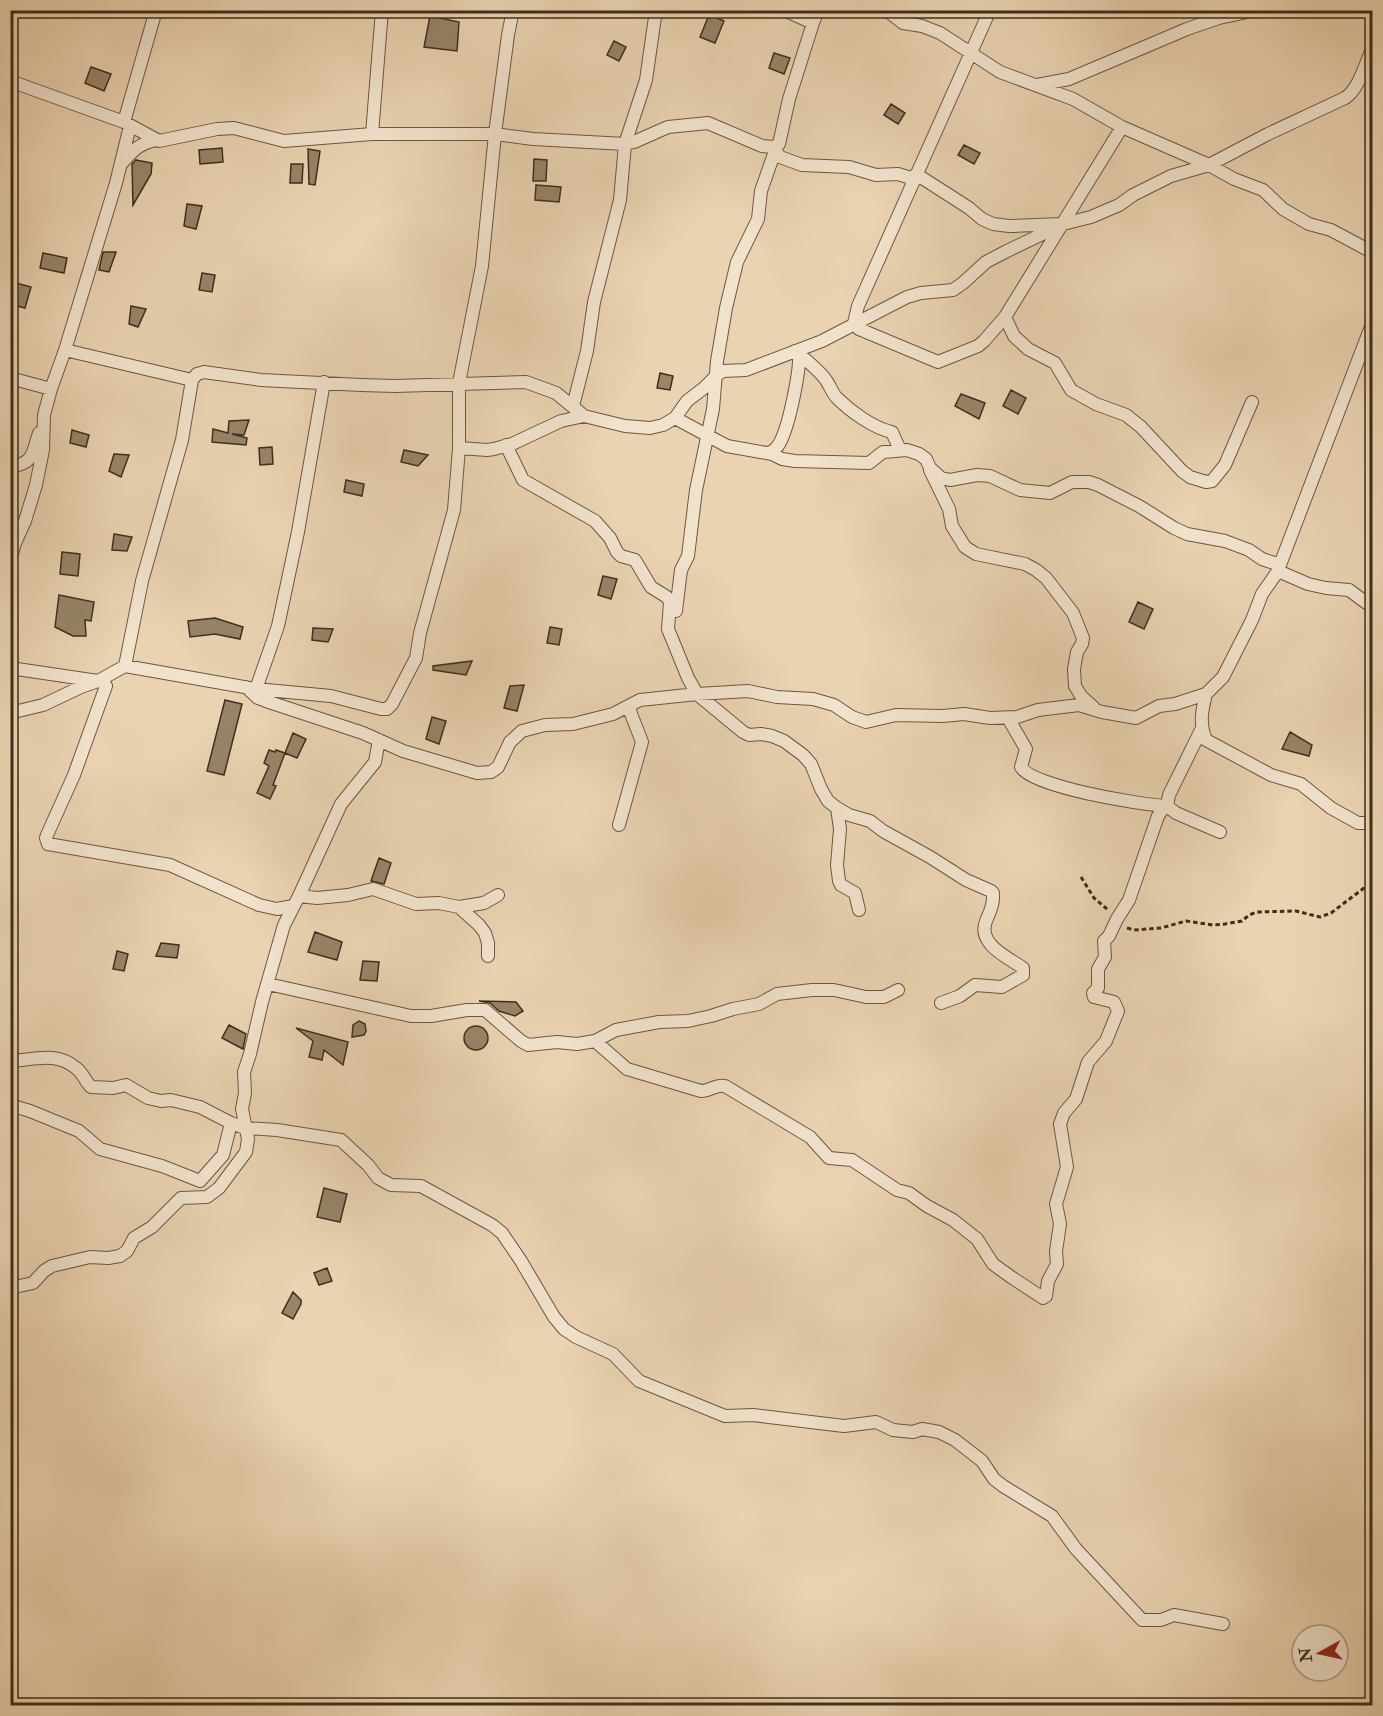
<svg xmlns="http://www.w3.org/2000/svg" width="1383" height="1716" font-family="'IM FELL Double Pica',serif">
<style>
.building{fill:#978469;stroke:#3e2f1a;stroke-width:1.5}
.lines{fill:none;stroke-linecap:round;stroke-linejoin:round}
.street-casing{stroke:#695840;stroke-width:14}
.path{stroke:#3e2f1a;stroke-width:3;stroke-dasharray:4.5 3;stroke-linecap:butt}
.street{stroke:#f1e2cc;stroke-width:12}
</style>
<rect width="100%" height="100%" fill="#ead3b1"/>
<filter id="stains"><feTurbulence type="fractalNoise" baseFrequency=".00333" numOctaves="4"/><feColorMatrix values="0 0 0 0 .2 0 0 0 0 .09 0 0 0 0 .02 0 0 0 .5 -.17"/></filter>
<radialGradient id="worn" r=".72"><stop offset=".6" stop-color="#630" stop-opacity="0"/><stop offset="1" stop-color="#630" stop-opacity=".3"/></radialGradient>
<!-- building -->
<path class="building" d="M 709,15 L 724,21 L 715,43 L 700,37 Z
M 430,16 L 459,22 L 457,51 L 424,47 Z
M 614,41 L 626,47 L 619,61 L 607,55 Z
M 774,53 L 790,58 L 784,74 L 769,68 Z
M 91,67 L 111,74 L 104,91 L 85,83 Z
M 891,104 L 905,113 L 898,124 L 884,115 Z
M 964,145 L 980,153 L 974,164 L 958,155 Z
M 222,148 L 223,162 L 200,164 L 199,150 Z
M 308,149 L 320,151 L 315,185 L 309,184 Z
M 534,159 L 547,160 L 546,181 L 533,181 Z
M 136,160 L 152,163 L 151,174 L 133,205 L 132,164 Z
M 291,164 L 303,164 L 302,183 L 290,183 Z
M 536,185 L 561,187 L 559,202 L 535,200 Z
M 187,204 L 202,206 L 196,229 L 184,226 Z
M 103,252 L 116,252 L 109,272 L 99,270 Z
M 43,253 L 67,258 L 64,273 L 40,268 Z
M 202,273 L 215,275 L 212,292 L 199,290 Z
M 16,283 L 31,287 L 25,308 L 10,304 Z
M 131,306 L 146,309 L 138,327 L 129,324 Z
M 660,373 L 673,376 L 670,390 L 657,388 Z
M 1011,390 L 1026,398 L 1018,414 L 1003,406 Z
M 961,394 L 985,403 L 979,419 L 955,406 Z
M 249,420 L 244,435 L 232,434 L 247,438 L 246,445 L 212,442 L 213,429 L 228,433 L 229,421 Z
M 72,430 L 89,435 L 86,447 L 70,443 Z
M 272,447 L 273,464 L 260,465 L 259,448 Z
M 404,450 L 428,455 L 418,466 L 401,462 Z
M 114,454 L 129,455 L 121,477 L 109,471 Z
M 346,480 L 364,484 L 362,496 L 344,492 Z
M 114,534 L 132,537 L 127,551 L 112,550 Z
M 62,552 L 80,554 L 78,576 L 60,574 Z
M 603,576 L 617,579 L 611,599 L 598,595 Z
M 59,595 L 94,602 L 91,621 L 85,620 L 86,636 L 73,636 L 55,627 Z
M 1138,602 L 1153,609 L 1144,629 L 1129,622 Z
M 215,618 L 243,627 L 240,639 L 215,634 L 190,637 L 188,621 Z
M 550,627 L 562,629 L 559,645 L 547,643 Z
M 313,628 L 333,629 L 328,642 L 312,640 Z
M 472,661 L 466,675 L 433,670 L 433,666 Z
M 524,685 L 517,711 L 504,708 L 510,686 Z
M 225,700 L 242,704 L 224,775 L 207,771 Z
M 432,717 L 446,721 L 439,744 L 426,739 Z
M 1290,732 L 1312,745 L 1309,756 L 1282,749 Z
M 293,733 L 306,739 L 297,758 L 285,753 Z
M 269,750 L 275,752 L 276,750 L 285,753 L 273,785 L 276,786 L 270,799 L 257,793 L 269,766 L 264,763 Z
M 379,858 L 391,863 L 384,884 L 371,881 Z
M 315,932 L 342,942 L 337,960 L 308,952 Z
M 161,943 L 179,945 L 177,958 L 156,956 Z
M 117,951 L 128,954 L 124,971 L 113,969 Z
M 363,961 L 379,962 L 377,981 L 360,980 Z
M 479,1001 L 516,1002 L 523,1011 L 515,1016 L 499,1011 L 490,1003 Z
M 359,1021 L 365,1024 L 366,1031 L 364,1035 L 352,1037 L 353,1025 Z
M 229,1025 L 246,1034 L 243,1049 L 222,1038 Z
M464 1038a12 12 0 1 1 24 0a12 12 0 1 1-24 0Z
M 296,1028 L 348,1042 L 343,1065 L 324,1050 L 322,1060 L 309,1057 L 313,1041 Z
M 324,1188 L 347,1194 L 340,1222 L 317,1217 Z
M 327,1268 L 332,1281 L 319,1285 L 314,1273 Z
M 293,1292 L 301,1300 L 301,1304 L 293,1319 L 282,1313 Z"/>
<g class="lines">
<defs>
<path id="street" d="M 784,10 L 813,23
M 886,10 L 903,23 L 922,26 L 940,33 L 1000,72 L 1073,99 L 1122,127 L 1209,165 L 1234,179 L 1263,190 L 1283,209 L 1295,216 L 1309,224 L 1331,230 L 1372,252
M 990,10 L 858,306 L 854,323 L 859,329 L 938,362 L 978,346 L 984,341 L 1005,317 L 1122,127
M 10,81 L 124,122 L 159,141 L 217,129 L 234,128 L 284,141 L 372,134 L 495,134 L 533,139 L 625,144 L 634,142 L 668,127 L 708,123 L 762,146 L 773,147 L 779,144 L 789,99 L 813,23 L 818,10
M 1037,85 L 1069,79 L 1187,29 L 1219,18 L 1252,11 L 1273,10
M 124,122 L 156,10
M 372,134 L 382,10
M 773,147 L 780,157 L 802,165 L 849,167 L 876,175 L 898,174 L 914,179
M 122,163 C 134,150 137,145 155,140
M 916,174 L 969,208 L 982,219 L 993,224 L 1009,226 L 1062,224
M 1005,317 L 1014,336 L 1028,349 L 1055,363 L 1071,390 L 1096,404 L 1126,415 L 1141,427 L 1182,471 L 1190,477 L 1206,482 L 1212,481 L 1225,465 L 1252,402
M 65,350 L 192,380 L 197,374 L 204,372 L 261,380 L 361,385 L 395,386 L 526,382 L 556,393 L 584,416
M 795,351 C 806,360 818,369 826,380 C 830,386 832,392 836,397 C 850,411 873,428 892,432 L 900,450
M 10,378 L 51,389
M 573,406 L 587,351 L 594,302 L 620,200 L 625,144 L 646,80 L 656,10
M 675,418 L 727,446 L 772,454 L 782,459 L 795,461 L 869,463 L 883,452 L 907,450 L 919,454 L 926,459 L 930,468 L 941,478 L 950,480 L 977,475 L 990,476 L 1020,490 L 1050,493 L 1072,482 L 1089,482 L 1098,485 L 1139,506 L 1174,528 L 1187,534 L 1225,541 L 1249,550 L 1262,559 L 1280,565
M 506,445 L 523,480 L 595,521 L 610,538 L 617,552 L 621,556 L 635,560 L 651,587 L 667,597 L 670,602 L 668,629 L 688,678 L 697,694 L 743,732 L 749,735 L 761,734 L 772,736 L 784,741 L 803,755 L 811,764 L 821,789 L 828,801 L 837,808 L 849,815 L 870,821 L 883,831 L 930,857 L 966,880 L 991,891 L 993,893 C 994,903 990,912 986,921 C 977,944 1007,957 1023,968 L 1023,975 L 1002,987 L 975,985 L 960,996 L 941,1003
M 459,448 L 487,450 L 494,449 L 512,444 L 561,421 L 584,416 L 625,426 L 650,428 L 663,425 L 675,418 L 687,401 L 704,388 L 717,375 L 723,371 L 746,370 L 822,341 L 907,297 L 921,293 L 953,290 L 963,283 L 986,262 L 1007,251 L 1063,224 L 1091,217 L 1119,205 L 1133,195 L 1171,176 L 1209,165 L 1268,134 L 1345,98 C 1359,89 1365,64 1372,50
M 768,453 C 771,452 774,451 776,448 C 788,436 800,371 799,354
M 10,467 C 35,463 32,453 39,433
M 930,470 L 949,509 L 952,526 L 965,547 L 976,554 L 1025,564 L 1036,570 L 1046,578 L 1073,613 L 1083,638 L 1082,644 L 1077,652 L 1074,669 L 1075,686 L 1081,696 L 1094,708
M 10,561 L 15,543 L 25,521 L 36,485 L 43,450 L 44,415 L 51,389 L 65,350 L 116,183 L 130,126
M 1278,570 L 1372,324
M 676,611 L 681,570 L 688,556 L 696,490 L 713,409 L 717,361 L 726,308 L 737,262 L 758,219 L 761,191 L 775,151
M 125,666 L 142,581 L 182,440 L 192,380
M 10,668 L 98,681 L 104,683 L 106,686 L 74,775 L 47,835 L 46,838 L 48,844 L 170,865 L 259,905 L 277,909 L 293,906
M 246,687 L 258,698 L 266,701 L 363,733 L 403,751 L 477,773 L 491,772 L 498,767 L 510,742 L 522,731 L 545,725 L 573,724 L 613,714 L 640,700 L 697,694 L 748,691 L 777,697 L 813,699 L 834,705 L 852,717 L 866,722 L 896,715 L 943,716 L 964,714 L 990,718 L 1017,717 L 1038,710 L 1079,705 L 1102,712 L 1136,718 L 1159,706 L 1175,704 L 1206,694 L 1223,677 L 1252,620 L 1262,594 L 1278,571 L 1308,584 L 1326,588 L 1349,590 L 1372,607
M 256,689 L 278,626 L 298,532 L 324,382
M 1206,694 C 1202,710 1199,724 1206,740 L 1271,775 L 1301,784 L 1331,808 L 1358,823 L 1372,823
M 10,713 L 43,705 L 81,687 L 98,681 L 125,666 L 256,689 L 331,696 L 381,709 L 387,709 L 392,704 L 416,658 L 420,633 L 454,510 L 459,448 L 459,383 L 482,266 L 495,134 L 508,35 L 513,10
M 1008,718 L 1026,749 L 1021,767 C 1032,787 1142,805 1167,806
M 1201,730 L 1169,795 L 1167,806 L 1176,813 L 1220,832
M 837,808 L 840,829 L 837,865 L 839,881 L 841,885 L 855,893 L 859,910
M 619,825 L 642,742 L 628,706
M 299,896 L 317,898 L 348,895 L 373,889 L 416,904 L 439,903 L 459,907 L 479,925 L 485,933 L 488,943 L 488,956
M 459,907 L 484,903 L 498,895
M 268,984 L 411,1016 L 431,1016 L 467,1010 L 485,1010 L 521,1041 L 528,1045 L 557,1042 L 577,1044 L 595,1041 L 616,1030 L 659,1022 L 688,1021 L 711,1016 L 733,1009 L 759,1004 L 777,994 L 812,990 L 834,990 L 866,997 L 884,997 L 898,990
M 595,1041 L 627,1069 L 701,1091 C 710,1091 716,1084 725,1086 L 810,1137 L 829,1158 L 852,1160 L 897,1190 L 909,1193 L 927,1206 L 953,1220 L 977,1239 L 993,1264 L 1011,1277 L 1043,1298 L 1046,1296 L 1048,1281 L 1057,1264 L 1056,1251 L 1060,1224 L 1056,1204 L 1067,1167 L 1060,1124 L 1064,1113 L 1076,1099 L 1088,1062 L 1106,1041 L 1118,1011 L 1114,1002 L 1094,997 L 1093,993 L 1098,988 L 1098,969 L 1105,957 L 1104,941 L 1109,936 L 1117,919 L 1129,900 L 1158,816 L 1162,810 L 1167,806
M 10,1061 C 34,1060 56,1051 76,1068 C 83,1073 85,1081 91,1087 L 113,1088 L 126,1085 L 148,1098 L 161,1101 L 171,1100 L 200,1107 L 231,1123 L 245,1128 L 277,1130 L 341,1140 L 368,1165 L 378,1178 L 391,1185 L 421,1186 L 492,1225 L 502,1233 L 521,1261 L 554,1317 L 564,1329 L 576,1337 L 613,1354 L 639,1381 L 725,1416 L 753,1415 L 844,1426 L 876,1422 L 893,1430 L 913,1432 L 922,1429 L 939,1432 L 955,1440 L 982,1461 L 994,1479 L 1003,1486 L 1052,1516 L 1076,1549 L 1142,1620 L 1161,1620 L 1174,1615 L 1223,1624
M 10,1105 L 30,1111 L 79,1131 L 100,1149 L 162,1166 L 200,1181 L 223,1155 L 231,1123
M 10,1288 L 33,1283 L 44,1271 L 52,1266 L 90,1257 L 108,1258 L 120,1256 L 127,1251 L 134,1238 L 152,1227 L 181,1198 L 207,1197 L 219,1188 L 246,1152 L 248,1139 L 242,1109 L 245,1093 L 244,1072 L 250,1054 L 262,1002 L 284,925 L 299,896 L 341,804 L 375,762 L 379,740"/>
</defs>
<!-- street casing -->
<use href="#street" class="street-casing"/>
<!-- path -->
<path class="path" d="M 1081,877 L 1094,898 L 1107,909
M 1127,928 L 1134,930 L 1161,928 L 1186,921 L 1213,925 L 1225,924 L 1242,921 L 1249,915 L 1257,912 L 1296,911 L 1320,917 L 1331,913 L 1372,882"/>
<!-- street -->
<use href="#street" class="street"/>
</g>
<!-- margin -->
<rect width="1383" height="1716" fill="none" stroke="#ead3b1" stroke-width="36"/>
<rect x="12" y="12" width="1359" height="1692" fill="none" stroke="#3e2f1a" stroke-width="3"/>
<rect x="18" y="18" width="1347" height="1680" fill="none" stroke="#3e2f1a" stroke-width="1.5"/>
<!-- north arrow -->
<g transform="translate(1320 1653) rotate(262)"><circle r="28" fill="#f1e2cc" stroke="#a99a85" stroke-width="1.5"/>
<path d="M0-4.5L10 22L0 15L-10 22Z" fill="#8f2418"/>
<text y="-9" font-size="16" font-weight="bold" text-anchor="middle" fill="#3e2f1a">N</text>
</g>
<rect width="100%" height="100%" filter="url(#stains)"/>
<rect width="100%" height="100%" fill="url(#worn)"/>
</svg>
